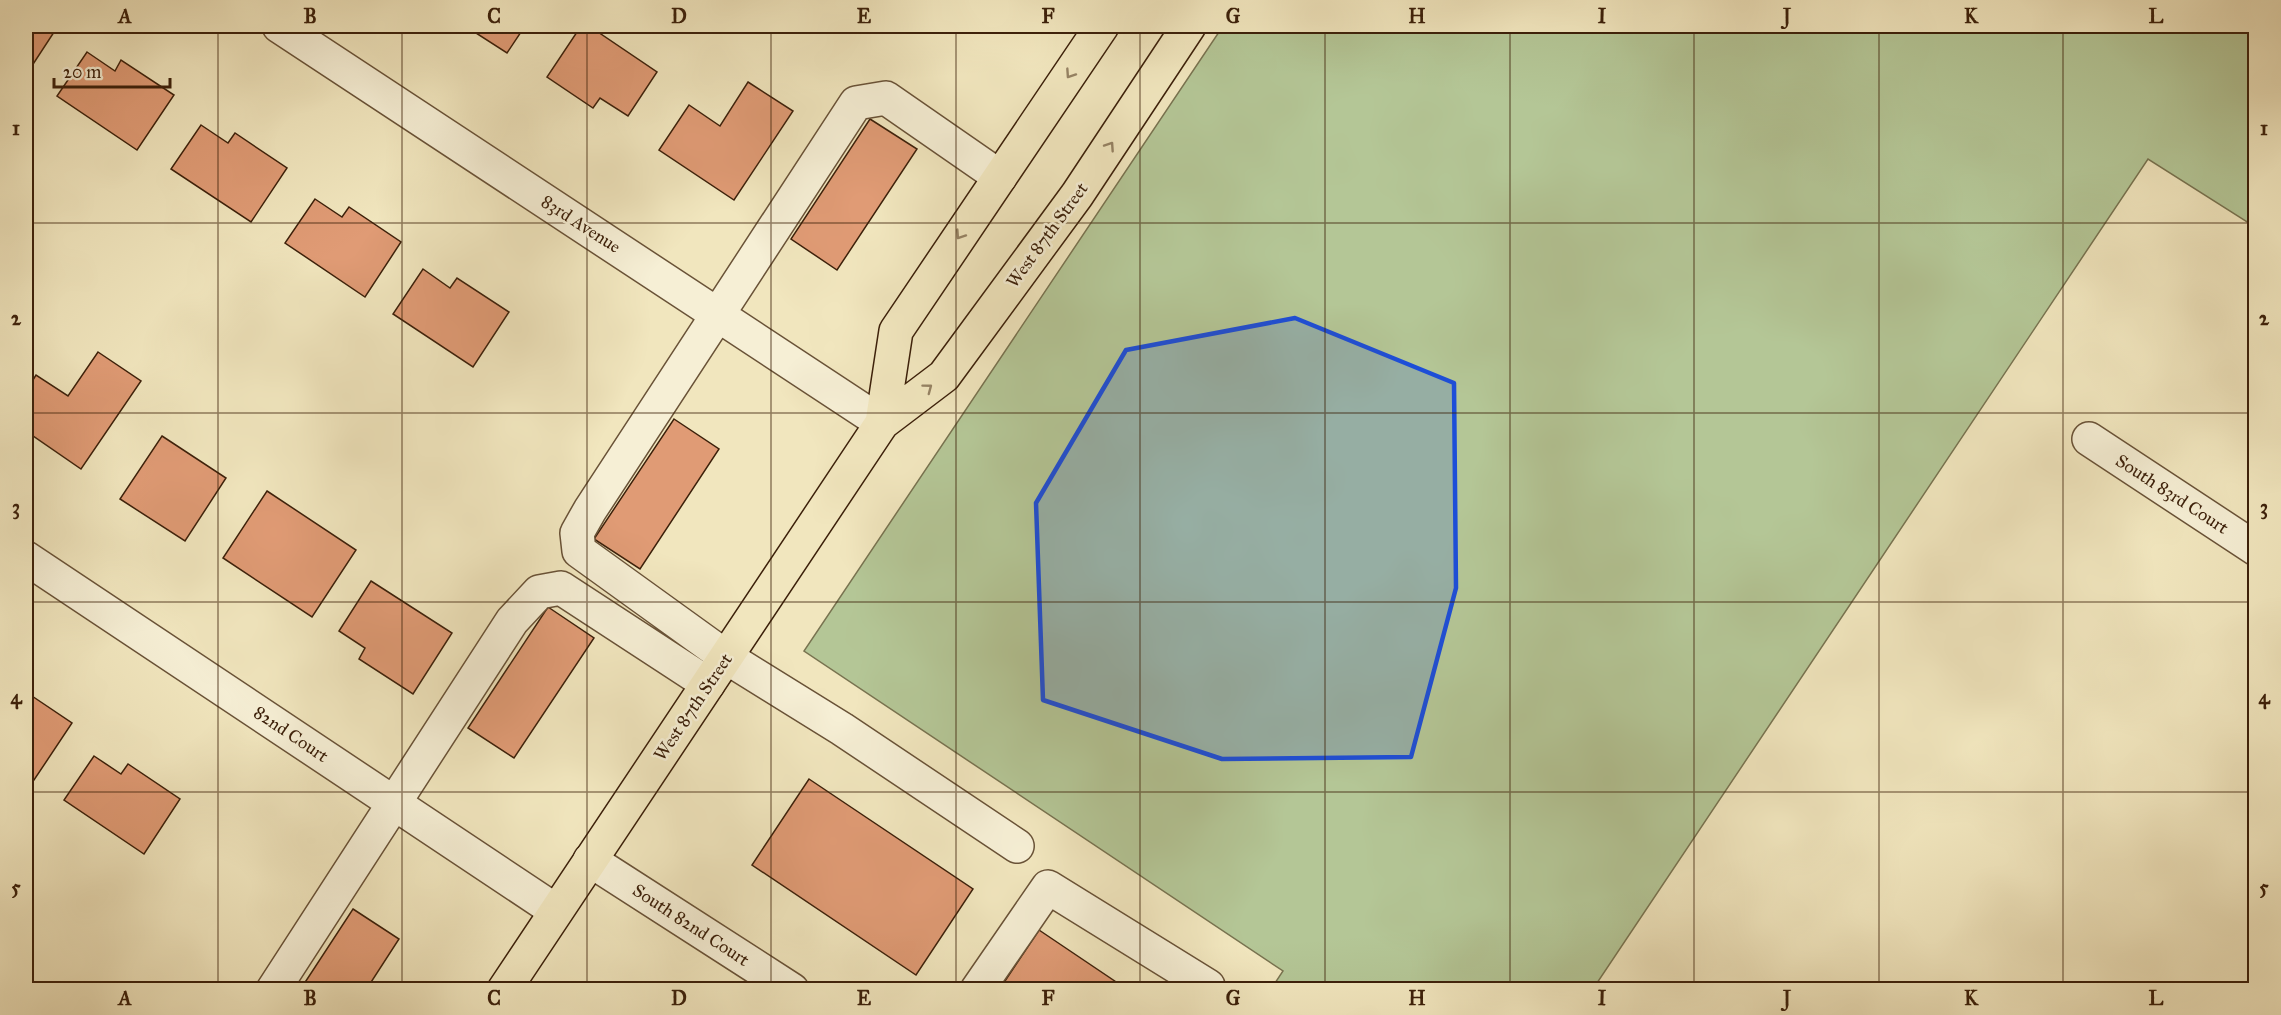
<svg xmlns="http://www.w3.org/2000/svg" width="2281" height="1015" font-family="'IM FELL Great Primer',serif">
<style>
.green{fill:#b4c696;stroke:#787350;stroke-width:1.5}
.building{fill:#e09b75;stroke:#3c200a;stroke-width:1.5}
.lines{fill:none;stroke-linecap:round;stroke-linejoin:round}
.minor-casing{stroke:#695237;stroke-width:36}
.major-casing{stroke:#3c200a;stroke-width:36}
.minor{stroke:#f6efd5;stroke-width:33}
.major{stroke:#f1e6be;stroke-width:33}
.oneway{stroke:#968364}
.marked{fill:#1d4ed8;fill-opacity:0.2;stroke:#1d4ed8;stroke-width:4.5;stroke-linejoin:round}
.grid{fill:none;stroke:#3c200a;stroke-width:1.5;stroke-opacity:0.55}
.labels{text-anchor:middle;stroke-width:5;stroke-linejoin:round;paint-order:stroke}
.street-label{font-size:18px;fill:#3c200a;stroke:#f6efd5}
.neatline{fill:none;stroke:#3c200a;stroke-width:2}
.grid-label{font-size:20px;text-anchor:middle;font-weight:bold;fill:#3c200a}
</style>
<rect width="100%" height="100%" fill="#f1e6be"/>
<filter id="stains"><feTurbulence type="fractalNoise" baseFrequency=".00333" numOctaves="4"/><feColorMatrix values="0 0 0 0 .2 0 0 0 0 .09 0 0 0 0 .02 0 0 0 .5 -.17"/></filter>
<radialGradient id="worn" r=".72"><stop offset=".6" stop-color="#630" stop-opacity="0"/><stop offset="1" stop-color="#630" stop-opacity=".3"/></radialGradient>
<!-- green -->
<path class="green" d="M 1223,26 L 2255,26 L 2255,227 L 2148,159 L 1593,989 L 1271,989 L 1283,971 L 804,651 Z"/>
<!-- building -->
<path class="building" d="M 26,26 L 58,26 L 26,75 Z
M 465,26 L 525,26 L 507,53 Z
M 581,26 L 589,26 L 657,72 L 628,116 L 600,98 L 593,108 L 547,77 Z
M 87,52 L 115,71 L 121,60 L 174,95 L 137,150 L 57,96 Z
M 748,82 L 793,111 L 734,200 L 659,150 L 689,105 L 720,126 Z
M 870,119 L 917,149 L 837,270 L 791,239 Z
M 201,125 L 228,143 L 235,133 L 287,168 L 251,222 L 171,169 Z
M 315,199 L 342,217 L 349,207 L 401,242 L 365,297 L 285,243 Z
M 423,269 L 450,288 L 457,278 L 509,312 L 473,367 L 393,314 Z
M 98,352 L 141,381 L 81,469 L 26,431 L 26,391 L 36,375 L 68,396 Z
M 674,419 L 719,449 L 640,569 L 594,539 Z
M 162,436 L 226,478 L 185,541 L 120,499 Z
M 267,491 L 356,550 L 312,617 L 223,558 Z
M 371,581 L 452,633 L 413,694 L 359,659 L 365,648 L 339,631 Z
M 548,607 L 594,638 L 514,758 L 468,728 Z
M 26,692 L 72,723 L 34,780 L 26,774 Z
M 94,756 L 121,774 L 128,764 L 180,799 L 144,854 L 64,800 Z
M 809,779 L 973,889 L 916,975 L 752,865 Z
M 353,909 L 399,939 L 366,990 L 300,990 Z
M 1039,930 L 1128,990 L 999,990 Z"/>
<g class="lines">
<defs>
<path id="minor" d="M 279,26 L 882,423
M 1000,177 L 886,98 L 856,103 L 590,510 L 577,533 L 579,551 L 726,657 L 842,729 L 1017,846
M 2089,439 L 2256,549
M 26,558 L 556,911
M 590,860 L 792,990
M 273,990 L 512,621 L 539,592 L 561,588 L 708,684
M 977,990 L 1048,887 L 1208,986"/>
<path id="major" d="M 882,423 L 896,331 L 1102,26
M 504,990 L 882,423 L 944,376 L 1077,195 L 1189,26"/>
</defs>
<!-- minor casing -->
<use href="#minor" class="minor-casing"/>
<!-- major casing -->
<use href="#major" class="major-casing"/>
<!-- minor -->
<use href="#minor" class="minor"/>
<!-- major -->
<use href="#major" class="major"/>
</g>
<!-- one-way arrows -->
<defs><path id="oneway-chevron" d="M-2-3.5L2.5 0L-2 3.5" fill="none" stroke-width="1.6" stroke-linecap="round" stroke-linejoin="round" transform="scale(1.5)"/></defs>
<g class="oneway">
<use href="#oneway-chevron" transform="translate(1070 74) rotate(124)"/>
<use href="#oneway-chevron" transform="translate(1110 146) rotate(-56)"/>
<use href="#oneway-chevron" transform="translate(960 235) rotate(124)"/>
<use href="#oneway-chevron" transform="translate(928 388) rotate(-37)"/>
</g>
<!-- marked area -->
<path class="marked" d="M 1295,318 L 1454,383 L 1456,588 L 1411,757 L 1222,759 L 1043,700 L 1036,503 L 1126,350 Z"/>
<!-- grid -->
<path class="grid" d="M 218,26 L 218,990M 402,26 L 402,990M 587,26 L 587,990M 771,26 L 771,990M 956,26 L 956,990M 1140,26 L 1140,990M 1325,26 L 1325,990M 1510,26 L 1510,990M 1694,26 L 1694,990M 1879,26 L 1879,990M 2063,26 L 2063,990M 26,223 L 2256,223M 26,413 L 2256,413M 26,602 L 2256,602M 26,792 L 2256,792"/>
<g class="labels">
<!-- street labels -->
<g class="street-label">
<text transform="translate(581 224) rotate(33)" y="6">83rd Avenue</text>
<text transform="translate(1047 235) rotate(-54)" y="6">West 87th Street</text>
<text transform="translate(2172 494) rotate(33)" y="6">South 83rd Court</text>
<text transform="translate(693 707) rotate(-56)" y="6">West 87th Street</text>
<text transform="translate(291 734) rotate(34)" y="6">82nd Court</text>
<text transform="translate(691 925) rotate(33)" y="6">South 82nd Court</text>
</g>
</g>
<!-- margin -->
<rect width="2281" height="1015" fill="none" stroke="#f1e6be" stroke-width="66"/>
<!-- scale -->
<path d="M54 78v9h116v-9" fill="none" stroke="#3c200a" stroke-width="3"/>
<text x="63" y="78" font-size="18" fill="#3c200a" stroke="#f6efd5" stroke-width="4.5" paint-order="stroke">20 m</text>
<rect x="33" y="33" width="2215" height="949" class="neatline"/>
<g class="grid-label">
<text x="125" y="23">A</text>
<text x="310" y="23">B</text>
<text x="494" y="23">C</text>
<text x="679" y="23">D</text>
<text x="864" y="23">E</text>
<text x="1048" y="23">F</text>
<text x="1233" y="23">G</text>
<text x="1417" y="23">H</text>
<text x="1602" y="23">I</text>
<text x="1787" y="23">J</text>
<text x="1971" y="23">K</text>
<text x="2156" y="23">L</text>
<text x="16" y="135">1</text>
<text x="2264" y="135">1</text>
<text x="16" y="325">2</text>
<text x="2264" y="325">2</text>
<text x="16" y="514">3</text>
<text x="2264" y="514">3</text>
<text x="16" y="704">4</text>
<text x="2264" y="704">4</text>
<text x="16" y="894">5</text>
<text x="2264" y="894">5</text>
<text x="125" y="1005">A</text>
<text x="310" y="1005">B</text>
<text x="494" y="1005">C</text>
<text x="679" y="1005">D</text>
<text x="864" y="1005">E</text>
<text x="1048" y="1005">F</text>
<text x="1233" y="1005">G</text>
<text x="1417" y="1005">H</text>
<text x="1602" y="1005">I</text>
<text x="1787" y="1005">J</text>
<text x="1971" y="1005">K</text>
<text x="2156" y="1005">L</text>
</g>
<rect width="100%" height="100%" filter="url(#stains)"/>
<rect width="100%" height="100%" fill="url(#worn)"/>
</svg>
